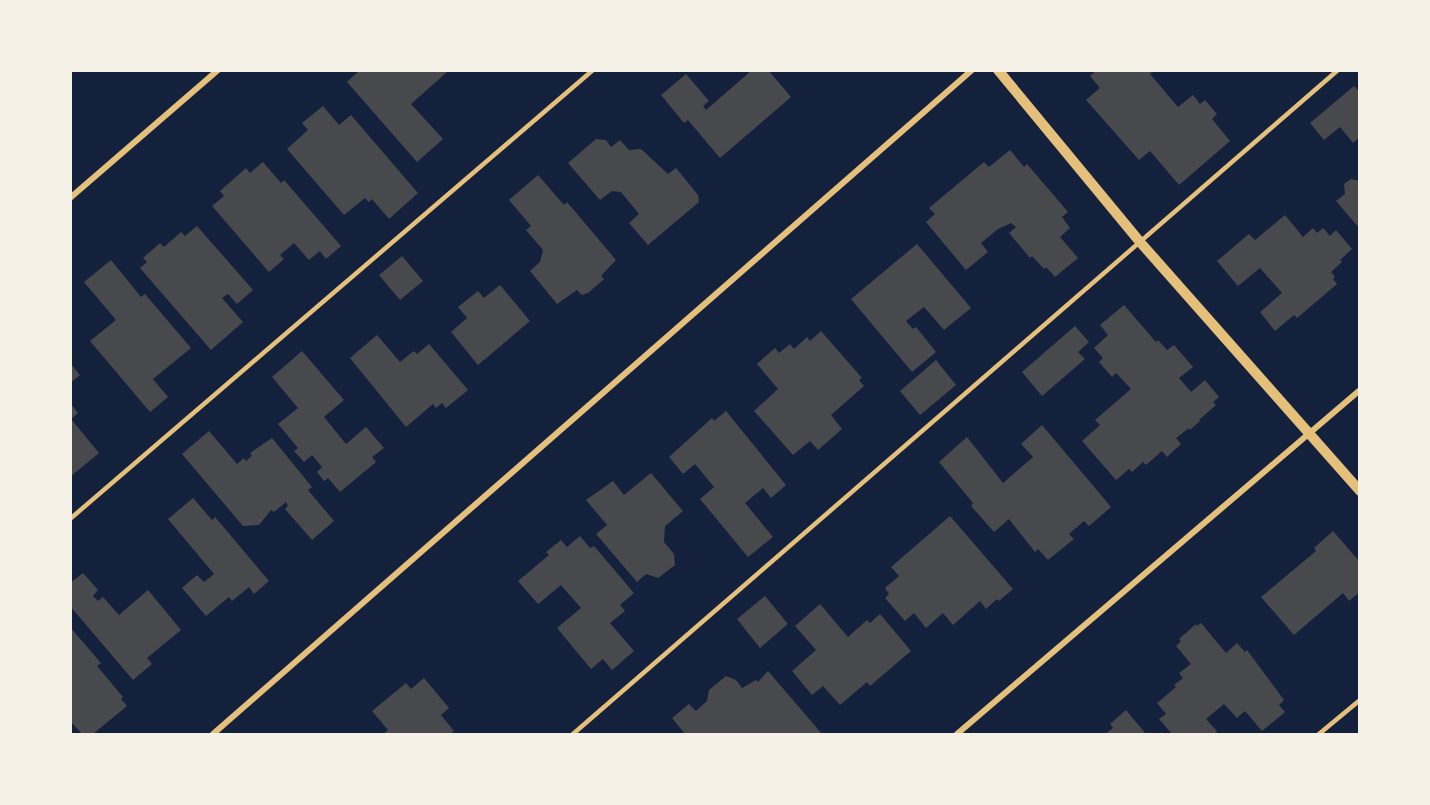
<svg xmlns="http://www.w3.org/2000/svg" width="1430" height="805" font-family="'Noto Sans',sans-serif">
<style>
.building{fill:#48494c}
.lines{fill:none;stroke-linecap:round;stroke-linejoin:round}
.service{stroke:#e5c07b;stroke-width:4.5}
.minor{stroke:#e5c07b;stroke-width:6}
.tertiary{stroke:#e5c07b;stroke-width:10}
</style>
<rect width="100%" height="100%" fill="#14213d"/>
<!-- building -->
<path class="building" d="M 360,70 L 445,70 L 447,72 L 411,104 L 443,139 L 417,162 L 347,82 Z
M 752,70 L 768,70 L 791,97 L 720,158 L 688,120 L 684,123 L 661,95 L 686,74 L 709,101 L 703,106 L 706,110 Z
M 1097,70 L 1154,70 L 1150,74 L 1178,107 L 1193,95 L 1200,104 L 1205,100 L 1217,114 L 1212,119 L 1230,141 L 1179,185 L 1150,151 L 1139,160 L 1086,100 L 1100,88 L 1090,76 Z
M 1354,86 L 1360,92 L 1360,137 L 1353,143 L 1340,127 L 1324,140 L 1310,123 Z
M 323,106 L 339,125 L 351,115 L 418,193 L 389,219 L 372,199 L 369,202 L 365,198 L 344,215 L 287,149 L 308,130 L 302,123 Z
M 596,139 L 606,140 L 611,147 L 620,140 L 629,150 L 641,149 L 668,174 L 676,168 L 698,195 L 699,202 L 648,245 L 629,223 L 639,214 L 621,192 L 612,191 L 600,200 L 568,163 Z
M 1010,150 L 1024,167 L 1027,164 L 1068,212 L 1062,217 L 1070,228 L 1060,237 L 1078,258 L 1055,277 L 1046,267 L 1044,269 L 1032,256 L 1030,258 L 1009,233 L 1016,227 L 1011,223 L 998,229 L 981,243 L 988,252 L 966,270 L 926,222 L 935,214 L 929,208 L 984,162 L 989,167 Z
M 263,162 L 281,183 L 284,180 L 341,246 L 326,259 L 320,251 L 309,260 L 294,243 L 280,255 L 284,259 L 269,272 L 212,206 L 224,196 L 220,191 L 246,168 L 250,173 Z
M 538,175 L 564,205 L 567,202 L 616,260 L 601,276 L 604,279 L 588,293 L 582,295 L 577,290 L 557,304 L 530,271 L 540,262 L 543,250 L 526,230 L 531,226 L 509,200 Z
M 1351,179 L 1360,181 L 1360,229 L 1336,201 L 1345,194 L 1344,184 Z
M 1285,215 L 1303,237 L 1313,228 L 1317,233 L 1323,228 L 1330,236 L 1336,230 L 1352,249 L 1340,260 L 1342,262 L 1331,272 L 1335,277 L 1333,279 L 1337,284 L 1297,318 L 1294,315 L 1275,331 L 1260,312 L 1282,293 L 1260,268 L 1238,286 L 1217,261 L 1249,234 L 1255,240 Z
M 197,226 L 253,290 L 237,304 L 228,294 L 222,298 L 243,322 L 211,350 L 140,268 L 147,262 L 143,258 L 160,243 L 164,247 L 181,232 L 185,236 Z
M 917,244 L 971,308 L 944,330 L 924,307 L 906,321 L 913,329 L 916,327 L 936,352 L 912,372 L 851,299 Z
M 402,256 L 423,281 L 400,300 L 379,275 Z
M 111,260 L 141,297 L 145,294 L 191,348 L 153,379 L 168,397 L 150,412 L 90,341 L 116,320 L 84,282 Z
M 500,285 L 530,321 L 478,365 L 451,332 L 467,318 L 458,307 L 478,291 L 484,298 Z
M 1124,305 L 1156,342 L 1158,340 L 1167,350 L 1174,345 L 1193,367 L 1179,378 L 1191,392 L 1205,380 L 1219,397 L 1213,402 L 1216,405 L 1199,420 L 1200,421 L 1190,430 L 1189,428 L 1176,438 L 1181,444 L 1167,457 L 1162,451 L 1146,465 L 1143,462 L 1132,472 L 1129,469 L 1116,480 L 1082,441 L 1100,425 L 1095,420 L 1131,389 L 1116,373 L 1112,377 L 1099,362 L 1103,358 L 1094,348 L 1108,335 L 1100,325 Z
M 1075,326 L 1089,342 L 1078,352 L 1085,359 L 1042,396 L 1022,372 Z
M 821,331 L 862,378 L 859,380 L 864,386 L 831,415 L 842,429 L 818,450 L 810,441 L 793,455 L 754,411 L 778,389 L 757,364 L 775,348 L 779,353 L 790,344 L 794,349 L 807,337 L 810,341 Z
M 377,335 L 400,362 L 414,351 L 417,354 L 429,344 L 468,390 L 446,408 L 442,403 L 436,408 L 433,404 L 406,427 L 350,358 Z
M 302,351 L 344,400 L 324,417 L 346,444 L 366,427 L 384,448 L 372,457 L 376,462 L 340,492 L 328,478 L 324,481 L 317,472 L 322,467 L 312,455 L 304,462 L 294,451 L 298,448 L 278,424 L 298,408 L 272,377 Z
M 936,360 L 956,385 L 920,415 L 900,391 Z
M 70,363 L 80,375 L 70,383 Z
M 70,403 L 78,413 L 71,419 L 99,453 L 70,477 Z
M 726,411 L 786,485 L 771,498 L 763,488 L 745,503 L 773,537 L 748,557 L 700,499 L 714,487 L 695,464 L 683,474 L 669,457 L 712,418 L 714,421 Z
M 1042,425 L 1111,507 L 1089,526 L 1084,521 L 1069,534 L 1074,539 L 1048,560 L 1038,549 L 1035,552 L 1009,519 L 994,532 L 971,506 L 973,503 L 939,462 L 967,437 L 1003,483 L 1033,457 L 1021,444 Z
M 209,431 L 237,464 L 244,458 L 246,461 L 252,456 L 250,453 L 272,438 L 312,487 L 308,490 L 334,521 L 312,540 L 285,509 L 288,506 L 286,502 L 274,512 L 271,510 L 259,525 L 243,526 L 182,454 Z
M 651,473 L 683,511 L 665,526 L 664,542 L 674,554 L 675,565 L 658,578 L 646,574 L 637,582 L 596,534 L 607,525 L 586,500 L 613,481 L 624,495 Z
M 193,498 L 212,520 L 215,517 L 269,581 L 254,594 L 249,587 L 232,601 L 229,597 L 206,616 L 182,588 L 197,575 L 204,582 L 214,574 L 168,519 Z
M 950,516 L 1013,589 L 999,601 L 997,599 L 986,609 L 980,601 L 953,625 L 943,613 L 926,628 L 914,613 L 905,621 L 885,598 L 889,594 L 885,588 L 899,576 L 891,567 Z
M 1333,531 L 1360,562 L 1360,592 L 1349,601 L 1343,593 L 1294,635 L 1261,597 L 1316,551 L 1314,548 Z
M 580,536 L 590,548 L 594,546 L 634,593 L 620,605 L 625,611 L 610,623 L 634,651 L 612,670 L 603,659 L 591,669 L 557,628 L 581,608 L 561,585 L 538,604 L 518,581 L 549,555 L 546,552 L 561,540 L 567,547 Z
M 83,573 L 98,590 L 93,596 L 98,601 L 103,597 L 119,615 L 148,590 L 181,630 L 147,658 L 152,664 L 133,680 L 70,606 L 70,583 Z
M 765,596 L 788,624 L 760,648 L 737,619 Z
M 820,604 L 848,637 L 867,620 L 870,623 L 880,614 L 911,651 L 870,686 L 867,682 L 840,705 L 823,686 L 812,695 L 792,671 L 816,650 L 795,626 Z
M 1201,623 L 1226,653 L 1237,643 L 1245,652 L 1247,650 L 1284,700 L 1279,705 L 1285,712 L 1262,731 L 1245,711 L 1237,718 L 1224,704 L 1206,719 L 1217,731 L 1216,734 L 1172,734 L 1159,719 L 1166,714 L 1157,703 L 1176,687 L 1174,685 L 1183,678 L 1179,673 L 1191,664 L 1176,646 L 1181,641 L 1179,639 L 1196,624 L 1197,626 Z
M 70,627 L 101,663 L 97,666 L 123,697 L 121,699 L 127,706 L 93,734 L 82,734 L 70,721 Z
M 768,671 L 822,734 L 685,734 L 672,718 L 689,704 L 696,711 L 707,701 L 709,690 L 726,676 L 736,680 L 742,688 L 756,680 L 758,682 Z
M 424,678 L 449,708 L 441,715 L 454,731 L 450,734 L 383,734 L 388,730 L 372,711 L 406,683 L 411,689 Z
M 1126,710 L 1146,734 L 1105,734 L 1113,728 L 1110,724 Z"/>
<g class="lines">
<!-- service -->
<path class="service" d="M 70,519 L 593,70
M 573,734 L 1338,70
M 1319,734 L 1360,700"/>
<!-- minor -->
<path class="minor" d="M 70,198 L 218,70
M 213,734 L 972,70
M 957,734 L 1360,390"/>
<!-- tertiary -->
<path class="tertiary" d="M 998,70 L 1140,242 L 1360,491"/>
</g>
<!-- border -->
<rect width="1430" height="805" fill="none" stroke="#f6f1e7" stroke-width="144"/>
</svg>
